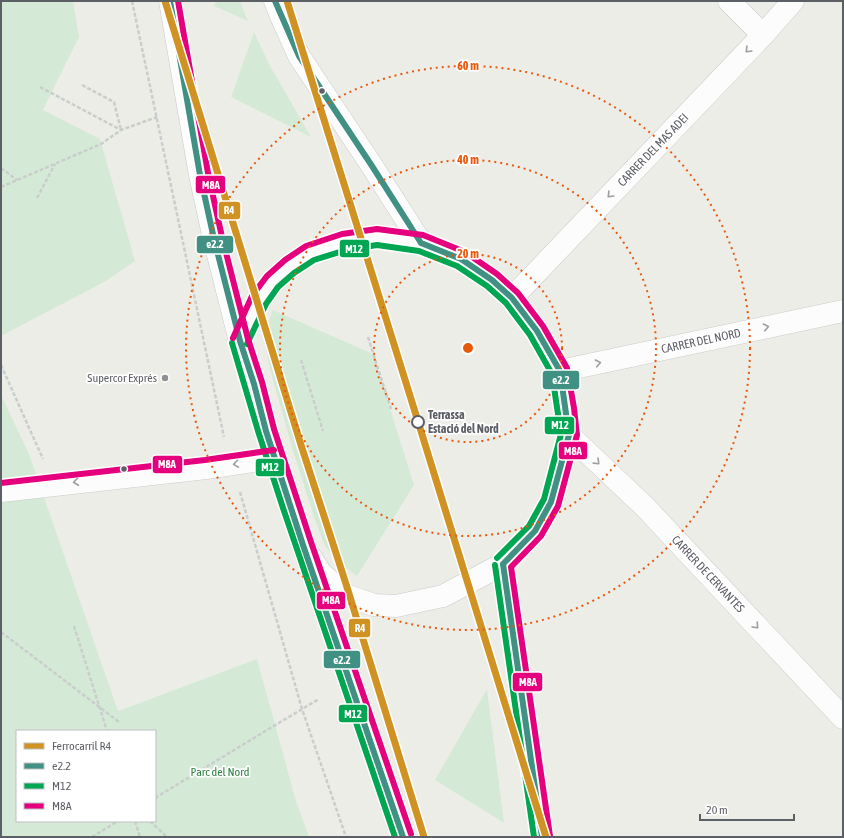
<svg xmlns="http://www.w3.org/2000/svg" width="844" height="838" font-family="'Asap Condensed',sans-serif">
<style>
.green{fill:#d5ead6;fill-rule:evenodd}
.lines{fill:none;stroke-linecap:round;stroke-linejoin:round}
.pedestrian-casing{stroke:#cacbca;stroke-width:23}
.minor-casing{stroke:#cacbca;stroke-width:23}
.tertiary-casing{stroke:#cacbca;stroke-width:23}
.path{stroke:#c9cecc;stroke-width:2.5;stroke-dasharray:4 2;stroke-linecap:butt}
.pedestrian{stroke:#fcfcfc;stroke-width:22}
.minor{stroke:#fcfcfc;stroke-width:22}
.tertiary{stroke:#fcfcfc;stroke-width:22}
.bus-1-casing{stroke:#fff;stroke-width:9}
.bus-2-casing{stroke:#fff;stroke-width:9}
.bus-3-casing{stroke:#fff;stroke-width:9}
.bus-1{stroke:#409183;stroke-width:6}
.bus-2{stroke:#00a651;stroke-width:6}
.bus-3{stroke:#e5007d;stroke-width:6}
.rail-1-casing{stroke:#fff;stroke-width:10}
.rail-1{stroke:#d09223;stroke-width:7}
.oneway{stroke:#9d9ea2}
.ring{fill:none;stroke:#e8590c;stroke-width:2;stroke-dasharray:2 4}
.bus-dot{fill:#5d5f66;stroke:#fff;stroke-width:1.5}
.poi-dot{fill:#8f9194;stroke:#fff;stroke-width:1.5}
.stop-dot{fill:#fff;stroke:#5d5f66;stroke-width:2}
.labels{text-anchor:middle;stroke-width:3.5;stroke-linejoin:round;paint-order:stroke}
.street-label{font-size:12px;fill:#5d5f66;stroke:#fff}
.poi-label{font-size:12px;fill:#5d5f66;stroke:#fff;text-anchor:end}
.stop-label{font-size:12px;font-weight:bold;fill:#5d5f66;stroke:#fff;text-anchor:start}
.park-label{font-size:12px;fill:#308242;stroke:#fff}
.centre{fill:#e8590c;stroke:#fff;stroke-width:2}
.ring-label{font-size:12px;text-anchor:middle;font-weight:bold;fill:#e8590c;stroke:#fff;stroke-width:3.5;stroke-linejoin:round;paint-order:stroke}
.line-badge{stroke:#fff;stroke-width:1.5}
.badge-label{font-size:11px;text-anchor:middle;font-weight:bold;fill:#fff}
</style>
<rect width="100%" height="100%" fill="#edede8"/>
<!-- green -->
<path class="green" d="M 1,1 L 73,1 L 79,37 L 43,110 L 100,139 L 135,261 L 106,281 L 1,336 Z
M 216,1 L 240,1 L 248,21 L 214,6 Z
M 254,32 L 269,64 L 311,137 L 231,97 Z
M 273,310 L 373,354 L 414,485 L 357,576 L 336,560 L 325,546 L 315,520 L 293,451 L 271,373 L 264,339 L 268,322 Z
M 1,395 L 29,454 L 118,711 L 257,659 L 296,801 L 309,837 L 1,837 ZM 17,731 L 155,731 L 155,821 L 17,821 Z
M 487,689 L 504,823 L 435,780 Z"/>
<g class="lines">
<defs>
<path id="pedestrian" d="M 729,1 L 763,35"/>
<path id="minor" d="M 512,298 L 763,35 L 793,1
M 560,371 L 843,311
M 569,435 L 645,507 L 843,718
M 1,491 L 206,468 L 275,458"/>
<path id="tertiary" d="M 170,1 L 200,175 L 214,239 L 240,341 L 254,384 L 266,431 L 303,545 L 403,837
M 275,1 L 281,16 L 299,56 L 372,166 L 421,243
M 240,341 L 259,300 L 272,282 L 289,267 L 310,253 L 344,242 L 377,237 L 421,243 L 461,259 L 492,280 L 512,298 L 537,331 L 560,371 L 566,409 L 569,435 L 551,502 L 535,531 L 503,564 L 443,596 L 396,606 L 374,605 L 345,595 L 320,572 L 303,545
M 503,564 L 542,837"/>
</defs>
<!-- pedestrian casing -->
<use href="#pedestrian" class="pedestrian-casing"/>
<!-- minor casing -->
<use href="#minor" class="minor-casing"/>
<!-- tertiary casing -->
<use href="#tertiary" class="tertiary-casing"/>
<!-- path -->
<path class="path" d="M 132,1 L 224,437
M 82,85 L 114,102 L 121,130
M 40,87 L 121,130
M 1,168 L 17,180
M 1,187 L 101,144 L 121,130 L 157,117
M 37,198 L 55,164
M 368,337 L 391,409
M 301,360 L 323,431
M 1,365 L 43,459
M 240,492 L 302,709 L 346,837
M 74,626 L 107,731
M 1,632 L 119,722
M 155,798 L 272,727 L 319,699
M 135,821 L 140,837
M 150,821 L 167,837
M 92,837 L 118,821"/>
<!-- pedestrian -->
<use href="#pedestrian" class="pedestrian"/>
<!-- minor -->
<use href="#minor" class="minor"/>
<!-- tertiary -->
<use href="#tertiary" class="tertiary"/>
<defs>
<path id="bus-1" d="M 170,1 L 200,175 L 214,239 L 240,341 L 254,384 L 266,431 L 303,545 L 403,837
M 275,1 L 299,56 L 372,166 L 421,243
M 421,243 L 461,259 L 492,280 L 512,298 L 537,331 L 560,371 L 569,435 L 551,502 L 535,531 L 503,564
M 503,564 L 542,837"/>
<path id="bus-2" d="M 232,343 L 258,431 L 283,508 L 395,837
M 247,344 L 266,304 L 278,287 L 294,273 L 314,260 L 346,250 L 377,245 L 419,251 L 457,266 L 487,286 L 506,303 L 530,335 L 552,374 L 561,434 L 544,499 L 529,526 L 497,558
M 495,565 L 534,837"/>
<path id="bus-3" d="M 178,1 L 208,173 L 222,237 L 248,339 L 262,382 L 274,429 L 311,542 L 411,834
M 233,338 L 252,296 L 267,276 L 285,260 L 306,246 L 342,234 L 377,229 L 423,235 L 465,252 L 497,274 L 518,293 L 543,326 L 567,368 L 574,408 L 577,435 L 558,506 L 541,536 L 511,567 L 550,836
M 1,483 L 205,460 L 274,450"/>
</defs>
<!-- bus-1 casing -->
<use href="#bus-1" class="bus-1-casing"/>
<!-- bus-2 casing -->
<use href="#bus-2" class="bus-2-casing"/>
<!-- bus-3 casing -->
<use href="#bus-3" class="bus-3-casing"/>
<!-- bus-1 -->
<use href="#bus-1" class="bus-1"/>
<!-- bus-2 -->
<use href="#bus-2" class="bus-2"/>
<!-- bus-3 -->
<use href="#bus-3" class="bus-3"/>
<defs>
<path id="rail-1" d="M 165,1 L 301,445 L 346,584 L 424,837
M 287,1 L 416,415 L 546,837"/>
</defs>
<!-- rail-1 casing -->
<use href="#rail-1" class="rail-1-casing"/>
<!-- rail-1 -->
<use href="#rail-1" class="rail-1"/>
</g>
<!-- one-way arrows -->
<defs><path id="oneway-chevron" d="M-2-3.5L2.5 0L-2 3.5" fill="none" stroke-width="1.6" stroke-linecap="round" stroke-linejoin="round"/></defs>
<g class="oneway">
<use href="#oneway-chevron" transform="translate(748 50) rotate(134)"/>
<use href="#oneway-chevron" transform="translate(610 195) rotate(134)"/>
<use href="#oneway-chevron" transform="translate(766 327) rotate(-12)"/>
<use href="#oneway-chevron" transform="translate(598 363) rotate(-12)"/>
<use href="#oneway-chevron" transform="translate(597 462) rotate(44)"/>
<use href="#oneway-chevron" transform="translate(236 464) rotate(172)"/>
<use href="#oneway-chevron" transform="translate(76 482) rotate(173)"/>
<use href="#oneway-chevron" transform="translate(756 626) rotate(47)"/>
</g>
<!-- distance rings -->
<g class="ring">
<circle cx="468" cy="348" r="94"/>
<circle cx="468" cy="348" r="188"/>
<circle cx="468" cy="348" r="282"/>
</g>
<!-- markers -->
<g class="bus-dot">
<circle cx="322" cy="91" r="3.5"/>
<circle cx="124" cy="469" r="3.5"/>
</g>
<circle class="poi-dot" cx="165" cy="378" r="4"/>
<circle class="stop-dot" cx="418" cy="422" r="6"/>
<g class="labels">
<!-- street labels -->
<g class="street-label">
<text transform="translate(653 150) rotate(-46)" y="4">CARRER DEL MAS ADEI</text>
<text transform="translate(701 341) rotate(-12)" y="4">CARRER DEL NORD</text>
<text transform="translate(708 574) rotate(47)" y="4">CARRER DE CERVANTES</text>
</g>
<!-- poi labels -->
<g class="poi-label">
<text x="157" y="382">Supercor Exprés</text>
</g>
<!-- stop labels -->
<g class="stop-label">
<text x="428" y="419">Terrassa<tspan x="428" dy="14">Estació del Nord</tspan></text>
</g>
<!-- park labels -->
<g class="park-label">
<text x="220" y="776">Parc del Nord</text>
</g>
</g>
<circle cx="468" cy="348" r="6" class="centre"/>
<g class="ring-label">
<text x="468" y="70">60 m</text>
<text x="468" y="164">40 m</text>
<text x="468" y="258">20 m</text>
</g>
<g class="line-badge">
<rect x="195" y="175" width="31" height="19" rx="4" fill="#e5007d"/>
<rect x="218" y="201" width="23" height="19" rx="4" fill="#d09223"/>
<rect x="196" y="235" width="38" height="19" rx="4" fill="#409183"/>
<rect x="339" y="239" width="31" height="19" rx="4" fill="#00a651"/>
<rect x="542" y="370" width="38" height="20" rx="4" fill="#409183"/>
<rect x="544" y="416" width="31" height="19" rx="4" fill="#00a651"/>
<rect x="558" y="441" width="30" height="19" rx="4" fill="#e5007d"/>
<rect x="152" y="455" width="31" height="19" rx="4" fill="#e5007d"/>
<rect x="255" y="458" width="30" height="19" rx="4" fill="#00a651"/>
<rect x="316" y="591" width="30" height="19" rx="4" fill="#e5007d"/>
<rect x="348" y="618" width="23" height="20" rx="4" fill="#d09223"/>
<rect x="323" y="650" width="38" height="19" rx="4" fill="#409183"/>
<rect x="512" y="672" width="31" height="20" rx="4" fill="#e5007d"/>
<rect x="338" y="704" width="30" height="19" rx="4" fill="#00a651"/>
</g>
<g class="badge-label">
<text x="211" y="189">M8A</text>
<text x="229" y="214">R4</text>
<text x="215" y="248">e2.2</text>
<text x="354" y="253">M12</text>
<text x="561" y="384">e2.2</text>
<text x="560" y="429">M12</text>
<text x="573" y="455">M8A</text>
<text x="167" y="468">M8A</text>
<text x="270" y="471">M12</text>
<text x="331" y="604">M8A</text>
<text x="360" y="632">R4</text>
<text x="342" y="664">e2.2</text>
<text x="528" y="686">M8A</text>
<text x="353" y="718">M12</text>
</g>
<!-- border -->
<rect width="844" height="838" fill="none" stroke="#5d5f66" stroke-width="4"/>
<!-- legend -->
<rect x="16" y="730" width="140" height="92" fill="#ffffff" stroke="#bebfc2"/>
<rect x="24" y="743" width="20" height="6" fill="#d09223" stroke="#bebfc2"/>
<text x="52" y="750" font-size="12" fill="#5d5f66">Ferrocarril R4</text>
<rect x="24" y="763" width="20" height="6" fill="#409183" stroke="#bebfc2"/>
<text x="52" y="770" font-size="12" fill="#5d5f66">e2.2</text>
<rect x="24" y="783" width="20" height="6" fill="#00a651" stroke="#bebfc2"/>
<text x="52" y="790" font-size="12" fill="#5d5f66">M12</text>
<rect x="24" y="803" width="20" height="6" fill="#e5007d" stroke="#bebfc2"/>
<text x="52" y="810" font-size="12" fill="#5d5f66">M8A</text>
<!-- scale -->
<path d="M700 814v6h94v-6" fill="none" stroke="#5d5f66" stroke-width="2"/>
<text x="706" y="814" font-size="12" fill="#5d5f66" stroke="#ffffff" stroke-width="3" paint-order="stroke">20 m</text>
</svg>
